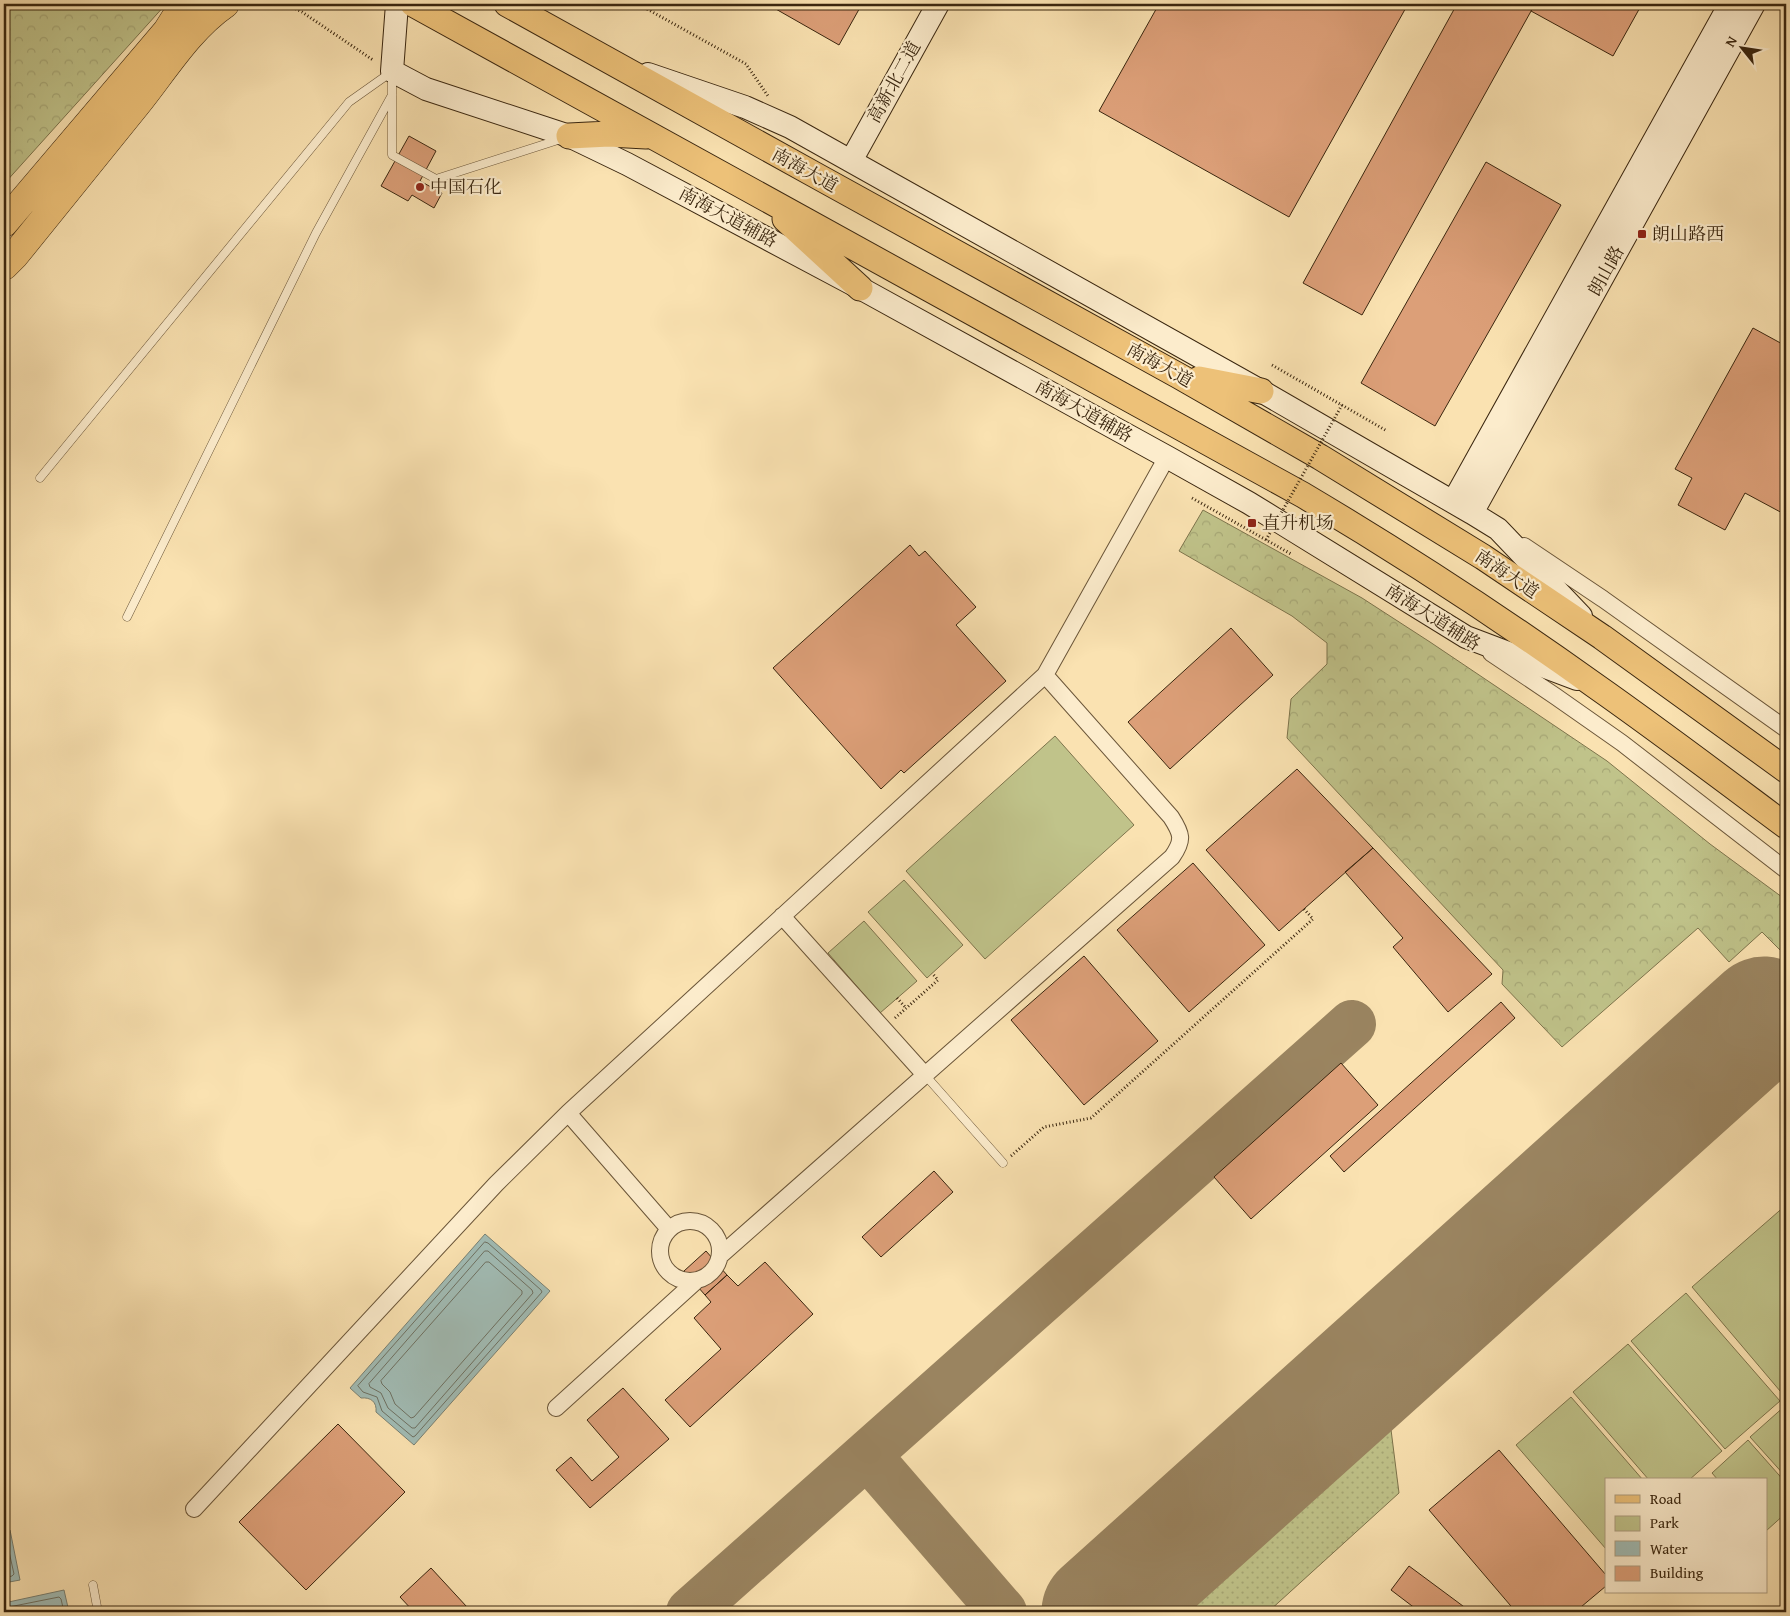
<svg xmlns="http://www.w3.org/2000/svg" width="1790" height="1616" font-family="'Gentium Book Plus','Noto Serif SC',serif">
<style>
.grass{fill:url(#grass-dots);stroke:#7d744c}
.forest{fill:url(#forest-crowns);stroke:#7d744c}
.park{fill:#c0c38a;stroke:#7d744c}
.water{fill:#a1bcb5;stroke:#788073}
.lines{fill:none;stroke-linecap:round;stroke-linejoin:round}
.shore{stroke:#6e7162;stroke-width:1}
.taxiway{stroke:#9a8460;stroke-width:48}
.runway{stroke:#9a8460;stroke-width:119}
.building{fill:#dc9f78;stroke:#3a260f}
.lane-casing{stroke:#6a5538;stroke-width:9}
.street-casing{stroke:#6a5538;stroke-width:18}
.secondary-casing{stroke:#3a260f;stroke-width:24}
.primary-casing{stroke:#3a260f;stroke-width:27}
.highway-casing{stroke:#3a260f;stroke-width:29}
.path{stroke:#3a260f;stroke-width:3;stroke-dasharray:1 2.5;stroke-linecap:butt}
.lane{stroke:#fceccc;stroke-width:8}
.street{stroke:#fceccc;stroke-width:16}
.secondary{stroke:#fceccc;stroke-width:22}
.primary{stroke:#edc178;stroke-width:25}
.highway{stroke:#edc178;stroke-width:28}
.path-bridge{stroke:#3a260f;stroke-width:3;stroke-dasharray:1 2.5;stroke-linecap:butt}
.poi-dot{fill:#8f2418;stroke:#fceccc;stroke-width:2}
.labels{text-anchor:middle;stroke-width:4.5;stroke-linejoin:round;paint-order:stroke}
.street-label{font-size:18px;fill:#3a260f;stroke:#fceccc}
.poi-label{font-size:18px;fill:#3a260f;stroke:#fceccc;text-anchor:start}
</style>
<defs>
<pattern id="grass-dots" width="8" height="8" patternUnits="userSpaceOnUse" patternTransform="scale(1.25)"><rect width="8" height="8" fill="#c0c38a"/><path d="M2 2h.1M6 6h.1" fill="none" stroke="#a6a776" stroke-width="1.8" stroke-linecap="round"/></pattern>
<pattern id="forest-crowns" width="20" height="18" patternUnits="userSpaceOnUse" patternTransform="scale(1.25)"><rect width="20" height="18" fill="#c0c38a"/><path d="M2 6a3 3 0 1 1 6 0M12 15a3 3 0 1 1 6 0" fill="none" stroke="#a6a776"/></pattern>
</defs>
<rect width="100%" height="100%" fill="#fae2b1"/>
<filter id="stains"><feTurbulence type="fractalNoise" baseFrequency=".004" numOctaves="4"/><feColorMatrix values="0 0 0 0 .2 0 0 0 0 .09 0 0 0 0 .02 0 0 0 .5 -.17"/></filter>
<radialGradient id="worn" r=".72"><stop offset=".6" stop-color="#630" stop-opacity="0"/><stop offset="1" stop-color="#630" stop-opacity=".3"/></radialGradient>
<!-- grass -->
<path class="grass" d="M 1386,1390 L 1399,1493 L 1268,1612 L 1194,1612 L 1196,1610 L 1176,1579 Z"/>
<!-- forest -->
<path class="forest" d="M 4,4 L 166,4 L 4,184 Z
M 1203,510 L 1362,598 L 1430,642 L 1607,761 L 1710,844 L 1786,900 L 1786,956 L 1762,932 L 1729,962 L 1698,928 L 1562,1047 L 1502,984 L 1503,970 L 1287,738 L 1291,699 L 1327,664 L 1327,643 L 1292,616 L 1179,551 Z"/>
<!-- park -->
<path class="park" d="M 1055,736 L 1134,825 L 985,959 L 906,871 Z
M 904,880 L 963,945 L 927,978 L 868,912 Z
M 864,921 L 917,981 L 880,1013 L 828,953 Z
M 1786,1205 L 1786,1398 L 1692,1287 Z
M 1686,1293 L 1780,1401 L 1725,1449 L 1631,1341 Z
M 1628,1344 L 1722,1451 L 1689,1480 L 1649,1480 L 1573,1392 Z
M 1571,1397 L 1643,1480 L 1606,1480 L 1606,1549 L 1516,1445 Z
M 1786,1405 L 1786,1477 L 1750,1437 Z
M 1748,1440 L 1786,1483 L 1786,1513 L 1766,1531 L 1766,1480 L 1718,1480 L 1712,1473 Z"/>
<!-- water -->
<path class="water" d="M 485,1234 L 550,1291 L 414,1445 L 376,1412 C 377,1402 371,1397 361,1398 L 350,1388 Z
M 10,1530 L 20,1580 L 4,1583 L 4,1532 Z
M 64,1590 L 69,1612 L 4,1612 L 4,1603 Z"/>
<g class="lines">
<!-- shore -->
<path class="shore" d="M 485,1242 L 488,1243 L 541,1290 L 542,1292 L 415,1436 L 413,1437 L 382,1411 L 377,1397 L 363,1392 L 358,1386 Z
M 485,1251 L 488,1251 L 532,1290 L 533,1293 L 415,1428 L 412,1428 L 388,1408 L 381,1393 L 370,1387 L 369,1384 Z
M 486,1262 L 489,1262 L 522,1291 L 522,1294 L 414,1417 L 411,1418 L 395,1404 L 390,1392 L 382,1384 L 381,1381 Z
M 4,1536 L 6,1538 L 14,1574 L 12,1576 L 4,1578
M 4,1608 L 59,1597 L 61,1599 L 64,1612"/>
<!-- taxiway -->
<path class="taxiway" d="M 868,1456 L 1003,1612
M 690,1612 L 1352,1024"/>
<!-- runway -->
<path class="runway" d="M 1101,1612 L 1764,1016"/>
</g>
<!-- building -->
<path class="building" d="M 767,4 L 862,4 L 839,45 Z
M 1159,4 L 1408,4 L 1289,217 L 1099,111 Z
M 1457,4 L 1535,4 L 1362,315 L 1303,283 Z
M 1535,4 L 1642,4 L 1613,56 L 1531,11 Z
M 409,136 L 436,151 L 420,181 L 442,193 L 434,208 L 412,195 L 408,201 L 381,186 Z
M 1486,162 L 1561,205 L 1435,426 L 1361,383 Z
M 1753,328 L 1786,346 L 1786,515 L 1745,493 L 1725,530 L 1678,505 L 1692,478 L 1675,469 Z
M 910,545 L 919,556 L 925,551 L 976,607 L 956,625 L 1006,681 L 904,773 L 901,770 L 881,789 L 773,668 Z
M 1231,628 L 1273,675 L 1170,769 L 1128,722 Z
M 1297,769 L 1373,848 L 1279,931 L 1206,850 Z
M 1373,848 L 1492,974 L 1448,1012 L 1393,947 L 1403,938 L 1345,872 Z
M 1193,863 L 1265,945 L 1189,1012 L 1117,930 Z
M 1084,956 L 1158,1041 L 1084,1105 L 1011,1020 Z
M 1501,1002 L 1515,1018 L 1344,1172 L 1330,1156 Z
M 1341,1063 L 1378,1105 L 1251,1219 L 1214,1177 Z
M 934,1171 L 953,1192 L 881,1257 L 862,1237 Z
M 706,1251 L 727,1275 L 705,1295 L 684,1271 Z
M 765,1262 L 813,1314 L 690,1427 L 665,1400 L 721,1349 L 694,1318 L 711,1302 L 705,1295 L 727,1275 L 738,1286 Z
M 623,1388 L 669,1439 L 590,1508 L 556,1470 L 571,1457 L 592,1481 L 619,1457 L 587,1420 Z
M 338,1424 L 405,1492 L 306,1590 L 239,1522 Z
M 1499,1450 L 1606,1575 L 1606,1586 L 1575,1612 L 1516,1612 L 1429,1510 Z
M 1409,1566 L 1471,1612 L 1420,1612 L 1391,1590 Z
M 431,1568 L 467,1607 L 462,1612 L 414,1612 L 400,1597 Z"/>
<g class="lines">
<defs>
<path id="lane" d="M 392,73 L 392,155 L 436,179 L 561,139
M 40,478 L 349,102 L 390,73
M 127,617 L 316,233 L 392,95
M 925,1075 L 1003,1163
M 93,1585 L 98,1612"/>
<path id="street" d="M 1524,546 L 1603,599 L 1786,729
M 1491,653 L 1555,696 L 1622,743 L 1786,870
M 782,916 L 925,1075
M 568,1113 L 669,1229
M660 1251a30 30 0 1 1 60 0a30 30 0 1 1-60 0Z
M 721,1255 L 1172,857 C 1184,840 1182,834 1171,817 L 1045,675
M 556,1408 L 695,1282
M 194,1509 L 496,1184 L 568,1113 L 1045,675 L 1167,457"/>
<path id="secondary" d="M 397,4 L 392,71 L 426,89 L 569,136 L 627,164 L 860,288 L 1167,457 L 1249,503 L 1466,637 L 1577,679
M 648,74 L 745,107 L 790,127 L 1261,391 L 1472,513 L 1498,529 L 1581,616
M 851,161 L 938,4
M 1453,502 L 1730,4
M 1472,513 L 1754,4"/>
<path id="primary" d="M 413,4 L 1303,495 C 1404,555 1502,619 1597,687 C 1661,732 1723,779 1786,826
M 507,4 L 817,176 L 1179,376 L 1320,457 L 1483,557 L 1602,637 L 1786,770
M 569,136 L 609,134 L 646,136
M 785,219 L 860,288
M 1199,379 L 1261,391"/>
<path id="highway" d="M 4,223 L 167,31 L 184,4
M 4,266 L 15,255 C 56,204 97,154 137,104 C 165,69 189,29 225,4"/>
</defs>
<!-- lane casing -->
<use href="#lane" class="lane-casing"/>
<!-- street casing -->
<use href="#street" class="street-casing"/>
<!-- secondary casing -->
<use href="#secondary" class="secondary-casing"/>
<!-- primary casing -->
<use href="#primary" class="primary-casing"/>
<!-- highway casing -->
<use href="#highway" class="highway-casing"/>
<!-- path -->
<path class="path" d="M 286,4 L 302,12 L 373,60
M 638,4 L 746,64 L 768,96
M 1272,365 L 1387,431
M 1192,498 L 1291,554
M 897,998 L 906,1008
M 895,1018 L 938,980 L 932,973
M 1011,1156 L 1044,1127 L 1091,1118 L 1313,919 L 1304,909"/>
<!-- lane -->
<use href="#lane" class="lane"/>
<!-- street -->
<use href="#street" class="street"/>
<!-- secondary -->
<use href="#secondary" class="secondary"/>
<!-- primary -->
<use href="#primary" class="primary"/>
<!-- highway -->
<use href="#highway" class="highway"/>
<!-- path-bridge -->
<path class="path-bridge" d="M 1266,540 L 1342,405"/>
</g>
<!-- markers -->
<g class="poi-dot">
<circle cx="420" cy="187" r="5"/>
<rect x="1637" y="229" width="10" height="10" rx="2.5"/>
<rect x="1247" y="518" width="10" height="10" rx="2.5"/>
</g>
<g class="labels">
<!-- street labels -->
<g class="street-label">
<text transform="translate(894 82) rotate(-61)" y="6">高新北二道</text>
<text transform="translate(805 170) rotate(29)" y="6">南海大道</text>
<text transform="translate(728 217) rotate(28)" y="6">南海大道辅路</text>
<text transform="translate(1606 271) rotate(-61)" y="6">朗山路</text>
<text transform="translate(1160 365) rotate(29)" y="6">南海大道</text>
<text transform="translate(1084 411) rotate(29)" y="6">南海大道辅路</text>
<text transform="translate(1507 574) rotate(34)" y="6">南海大道</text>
<text transform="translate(1433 617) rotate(32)" y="6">南海大道辅路</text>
</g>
<!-- poi labels -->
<g class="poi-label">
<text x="430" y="193">中国石化</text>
<text x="1652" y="240">朗山路西</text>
<text x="1262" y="529">直升机场</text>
</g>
</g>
<!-- margin -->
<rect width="1790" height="1616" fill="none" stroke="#fae2b1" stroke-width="20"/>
<rect x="5" y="5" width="1780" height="1606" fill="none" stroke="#3a260f" stroke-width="2.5"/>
<rect x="10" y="10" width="1770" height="1596" fill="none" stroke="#3a260f"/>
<!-- legend -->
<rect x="1605" y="1478" width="162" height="115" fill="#fceccc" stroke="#ae9d80"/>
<rect x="1615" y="1495" width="25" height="8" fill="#edc178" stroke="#ae9d80"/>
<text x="1650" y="1504" font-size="15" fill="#3a260f">Road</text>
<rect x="1615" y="1516" width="25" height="15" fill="#c0c38a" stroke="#ae9d80"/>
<text x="1650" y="1528" font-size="15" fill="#3a260f">Park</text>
<rect x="1615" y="1541" width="25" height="15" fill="#a1bcb5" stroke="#ae9d80"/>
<text x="1650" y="1554" font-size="15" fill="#3a260f">Water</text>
<rect x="1615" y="1566" width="25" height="15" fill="#dc9f78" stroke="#ae9d80"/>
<text x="1650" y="1578" font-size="15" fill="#3a260f">Building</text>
<!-- north arrow -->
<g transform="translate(1742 48) rotate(300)" stroke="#fceccc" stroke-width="4" paint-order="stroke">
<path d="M0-4L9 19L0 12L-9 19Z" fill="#3a260f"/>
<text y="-8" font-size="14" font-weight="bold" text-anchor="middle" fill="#3a260f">N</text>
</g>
<rect width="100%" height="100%" filter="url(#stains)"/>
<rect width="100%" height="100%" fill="url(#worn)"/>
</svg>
